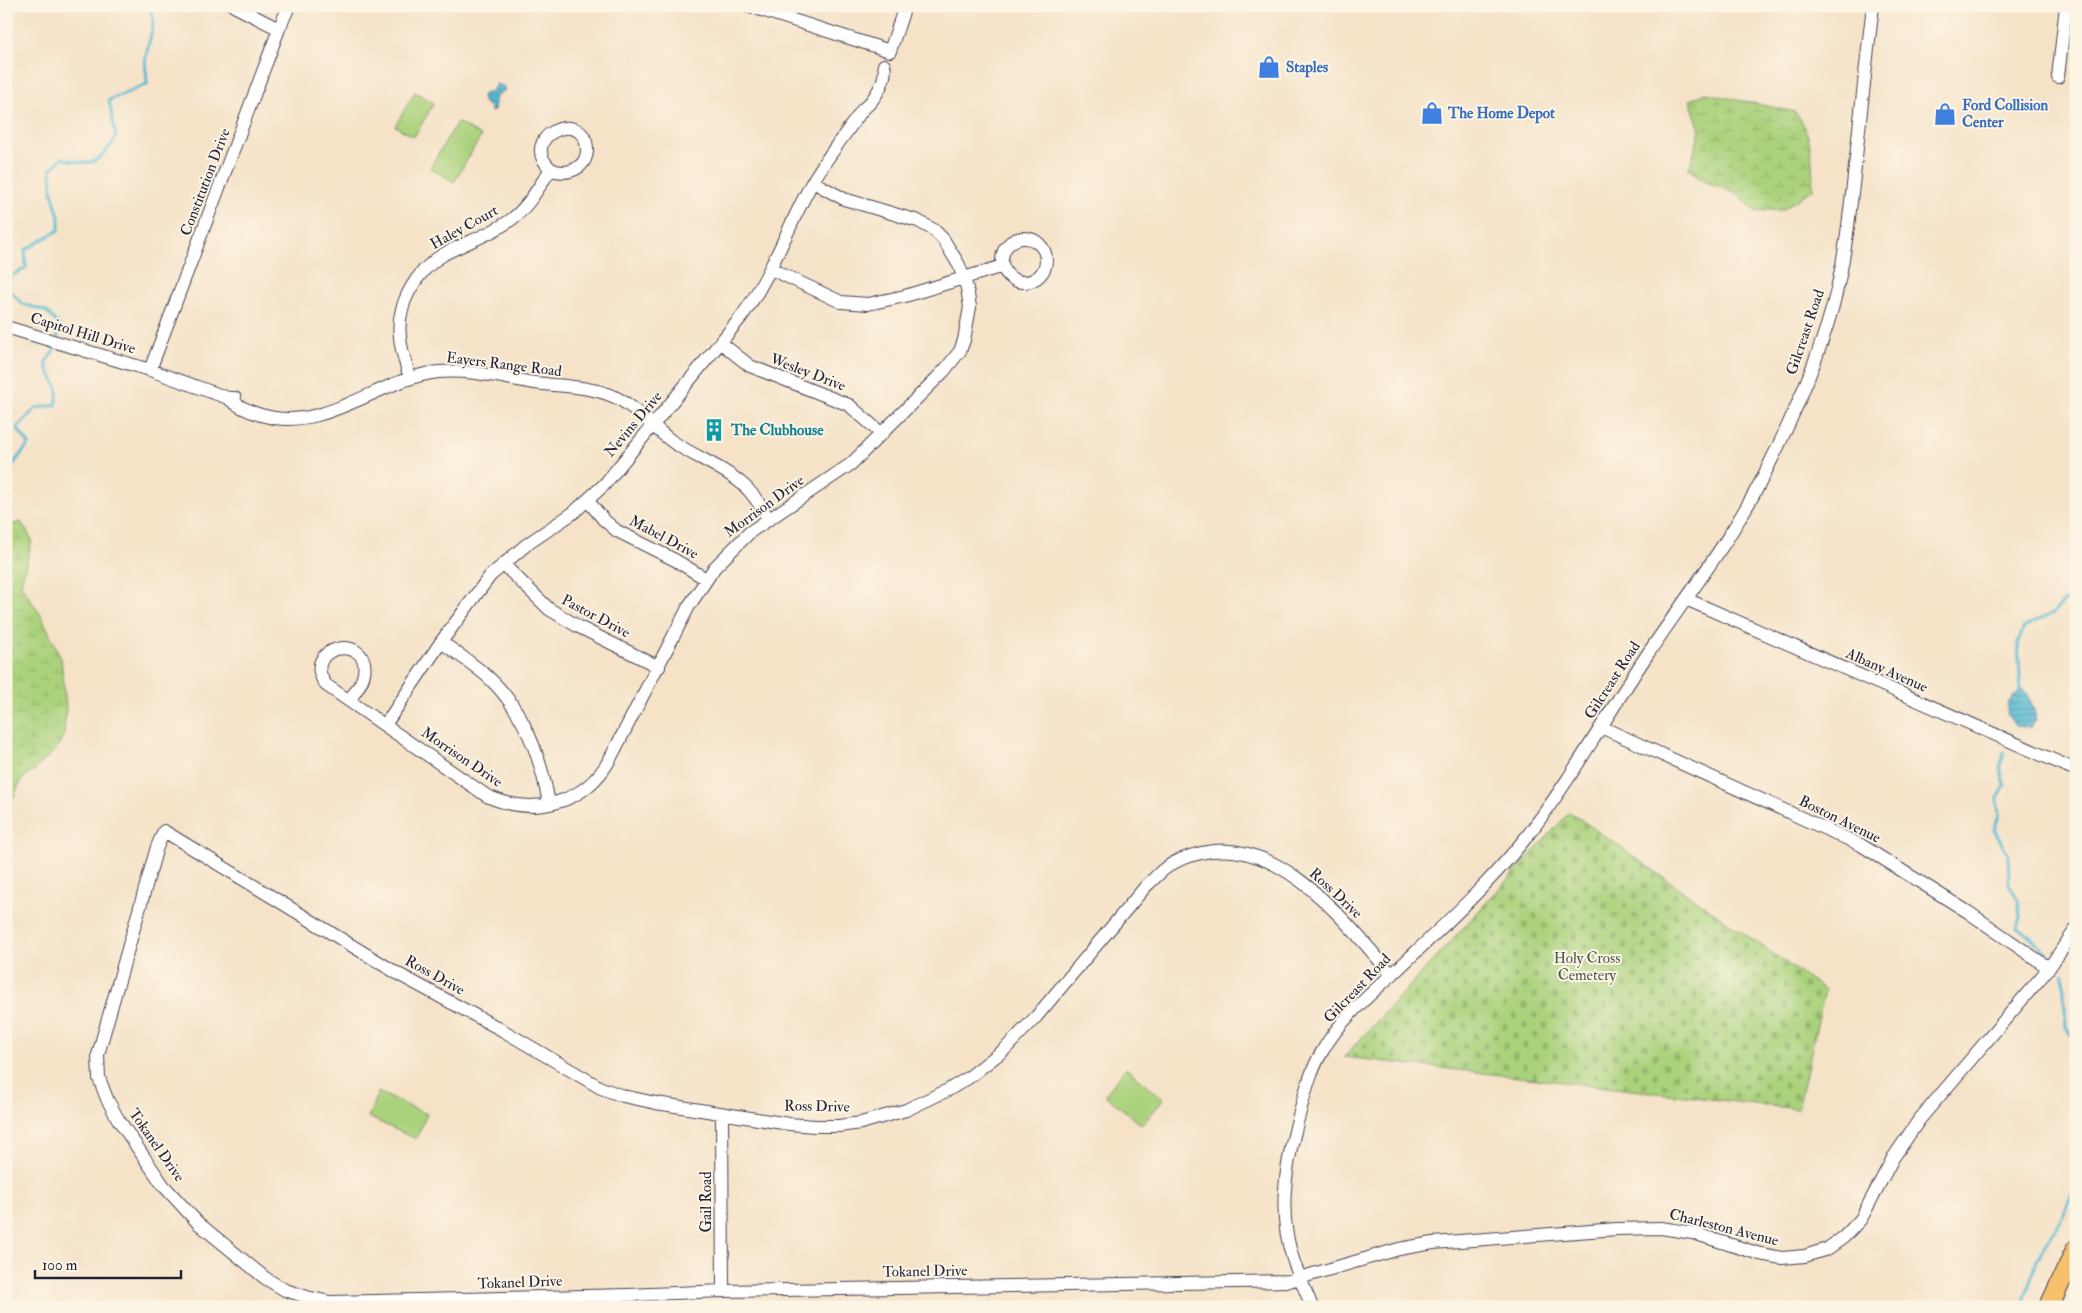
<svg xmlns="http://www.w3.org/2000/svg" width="2082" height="1313" font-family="'IM FELL Double Pica',serif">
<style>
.green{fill:#aad27c;stroke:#667a5c}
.wetland{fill:url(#wetland-marsh);stroke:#667a5c}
.cemetery{fill:url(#cemetery-stones);stroke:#667a5c}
.water{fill:url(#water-rules);stroke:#3c6e88}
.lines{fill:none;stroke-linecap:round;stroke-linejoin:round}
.stream{stroke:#56b9d4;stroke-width:3}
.minor-casing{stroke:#423f50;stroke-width:14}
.highway-casing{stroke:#423f50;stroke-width:21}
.minor{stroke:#fff;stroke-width:12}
.highway{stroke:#f7c06c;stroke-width:19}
.labels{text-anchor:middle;stroke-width:4;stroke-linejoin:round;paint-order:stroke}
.shop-label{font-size:15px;font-weight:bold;fill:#366cbe;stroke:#fcf5e5;text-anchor:start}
.street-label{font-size:15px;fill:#22223b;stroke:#fcf5e5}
.culture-label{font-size:15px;font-weight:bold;fill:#0d838f;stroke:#fcf5e5;text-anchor:start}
.park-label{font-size:15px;fill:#4b574e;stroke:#fcf5e5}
</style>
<defs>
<pattern id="wetland-marsh" width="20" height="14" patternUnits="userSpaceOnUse" patternTransform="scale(1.25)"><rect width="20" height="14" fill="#aad27c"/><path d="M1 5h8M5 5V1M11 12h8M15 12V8" fill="none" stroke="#92b46c"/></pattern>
<pattern id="cemetery-stones" width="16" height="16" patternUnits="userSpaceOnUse" patternTransform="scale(1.25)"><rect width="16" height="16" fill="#aad27c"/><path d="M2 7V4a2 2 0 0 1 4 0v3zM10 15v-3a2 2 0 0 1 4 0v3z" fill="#92b46c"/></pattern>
<pattern id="water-rules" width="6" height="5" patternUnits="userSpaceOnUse" patternTransform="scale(1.25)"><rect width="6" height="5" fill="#56b9d4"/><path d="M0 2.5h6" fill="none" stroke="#4796ad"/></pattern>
</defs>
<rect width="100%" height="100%" fill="#fcf5e5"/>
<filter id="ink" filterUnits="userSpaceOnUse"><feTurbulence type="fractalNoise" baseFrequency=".02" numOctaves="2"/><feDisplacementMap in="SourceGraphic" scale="10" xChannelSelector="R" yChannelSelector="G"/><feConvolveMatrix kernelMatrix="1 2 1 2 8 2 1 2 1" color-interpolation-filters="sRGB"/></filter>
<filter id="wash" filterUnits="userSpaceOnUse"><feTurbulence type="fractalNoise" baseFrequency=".0096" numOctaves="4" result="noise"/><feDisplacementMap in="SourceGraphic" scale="20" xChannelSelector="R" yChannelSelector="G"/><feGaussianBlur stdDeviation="1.12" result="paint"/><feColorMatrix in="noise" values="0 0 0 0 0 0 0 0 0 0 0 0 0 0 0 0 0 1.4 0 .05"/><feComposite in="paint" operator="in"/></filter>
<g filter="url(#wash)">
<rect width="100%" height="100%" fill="#f5e2c7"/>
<!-- green -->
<path class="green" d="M 415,92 L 434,103 L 414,137 L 395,126 Z
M 457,122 L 481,136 L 454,182 L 430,168 Z
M 1126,1068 L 1164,1099 L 1142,1125 L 1105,1095 Z
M 378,1092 L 427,1114 L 416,1139 L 368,1117 Z"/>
<!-- wetland -->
<path class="wetland" d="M 1706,93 L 1795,112 C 1813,132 1812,162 1813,189 L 1782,210 L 1755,211 L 1737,193 L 1703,181 L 1689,169 L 1700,130 L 1690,100 Z
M 21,522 L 32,540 L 21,585 L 42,617 L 61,658 L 66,708 L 64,734 L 57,748 L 36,769 L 22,779 L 12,800 L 6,833 L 6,526 Z"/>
<!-- cemetery -->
<path class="cemetery" d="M 1570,812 L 1825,990 L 1798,1109 L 1344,1057 Z"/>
<!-- water -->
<path class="water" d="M 496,84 L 503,86 L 505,90 L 496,96 L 494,110 L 491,112 L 490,107 L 483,102 L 482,95 L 492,91 Z
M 2022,689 C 2031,699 2034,707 2036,720 L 2030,728 L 2015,726 L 2007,714 L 2008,702 Z"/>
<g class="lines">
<!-- stream -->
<path class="stream" d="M 57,339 L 60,326 L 46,311 L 23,304 L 8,289 L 11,276 L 26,268 L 25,250 L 59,230 L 59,217 L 52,192 L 51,169 L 62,158 C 93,167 98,164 116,138 L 109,100 L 147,84 C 147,75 144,63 146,56 C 148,43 159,18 148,6
M 9,525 C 13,508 5,482 12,467 C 16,459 24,451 29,444 L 17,428 L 36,408 L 56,405 C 62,378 49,383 46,362 L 53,352 L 55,345
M 2021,692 L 2018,642 L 2024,627 L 2053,613 L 2063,602 L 2076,598
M 2004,752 L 2000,768 L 2005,786 L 1997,800 L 1999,815 L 1994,830 L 2008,854 L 2009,884 L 2018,900 L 2020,917 L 2017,928 L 2030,936 L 2050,957
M 2063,974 L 2066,1027 L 2076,1040
M 2019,1307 L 2024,1301 L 2037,1260 L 2063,1216 L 2076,1184"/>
</g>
</g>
<g filter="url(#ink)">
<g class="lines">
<defs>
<path id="minor" d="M 234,6 L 279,29
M 749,6 L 890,51 L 905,6
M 2058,77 L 2066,6
M1002 260a22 22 0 1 1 44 0a22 22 0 1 1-44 0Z
M 771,269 L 841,302 L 868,304 L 905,296 L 1003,266
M 6,327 L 150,370 L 228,398 L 235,398
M 721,343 L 750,366 L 849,405 L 882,434
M 150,370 L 279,29 L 289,6
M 410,378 C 406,364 401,351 400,337 C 396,304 416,271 444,254 C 466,242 491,235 512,219 C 529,206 539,186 551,169 C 567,177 588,168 587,148 C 583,106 516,138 551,169
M 228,398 C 238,407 248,411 261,415 C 325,434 377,379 438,372 C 470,369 503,378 535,383 C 559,386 587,386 610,395 C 634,404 652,427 673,442 C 695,457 721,466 741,483 C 753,492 760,506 769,519
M 588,501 L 604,520 L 617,531 L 675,560 L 706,579
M 503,564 L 549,609 L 579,627 L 659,667
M 1686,599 L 2076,770
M 441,642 C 457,653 473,664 488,677 C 524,710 541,757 549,804
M 349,701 C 354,693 363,683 364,673 C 371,632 298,646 326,685 L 487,796 C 534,817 585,804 610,759 L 689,606 L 715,567 L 750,532 L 851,464 L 944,371 L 960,351 L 964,340 L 970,307 L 967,288 L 959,265 L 943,239 L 934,230 L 918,221 L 844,199 L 813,182
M 385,725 L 441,642 L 490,576 L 526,545 L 573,513 L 604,485 L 742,316 C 772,274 788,226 813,181 C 828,156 846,133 863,109 C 874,101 888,79 884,65
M 1601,727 L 1861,845 L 1968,912 L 2049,968
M 1392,975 C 1347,924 1280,834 1201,853 C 1187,856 1174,861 1163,870 C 1157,875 1152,881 1146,886 L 1036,1017 L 1005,1049 L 968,1078 L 948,1090 L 906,1110 L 861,1123 L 839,1126 L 815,1126 L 789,1124 L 656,1103 L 623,1096 L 601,1088 L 502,1030 L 400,975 L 164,831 L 157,847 L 104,1033 L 98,1055 L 99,1078 L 107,1099 L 118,1119 L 163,1185 L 198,1223 L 265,1278 L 285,1290 L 307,1297 L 330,1302 L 628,1295 L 723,1291 L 1289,1281 L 1399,1249 L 1433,1243 L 1617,1229 L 1661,1228 L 1693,1233 L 1760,1254 L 1782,1258 L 1805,1256 L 1827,1249 L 1844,1237 L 1861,1219 L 1893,1158 L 1919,1120 L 2049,968 L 2076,929
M 722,1113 L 723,1291
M 1312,1307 C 1306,1291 1298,1275 1293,1259 C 1278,1215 1285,1170 1296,1127 C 1303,1100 1309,1073 1323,1050 C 1342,1017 1372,993 1399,968 C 1442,927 1486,887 1524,840 C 1570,782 1606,716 1647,655 C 1689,593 1735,535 1768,467 C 1793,417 1817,362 1832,309 C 1844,266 1849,220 1854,176 C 1860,120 1866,63 1873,6"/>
<path id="highway" d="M 2049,1307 L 2076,1249"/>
</defs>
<!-- minor casing -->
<use href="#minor" class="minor-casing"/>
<!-- highway casing -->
<use href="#highway" class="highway-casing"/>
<!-- minor -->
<use href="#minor" class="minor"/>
<!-- highway -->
<use href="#highway" class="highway"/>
</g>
</g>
<!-- icons -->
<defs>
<symbol id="shop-bare" viewBox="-9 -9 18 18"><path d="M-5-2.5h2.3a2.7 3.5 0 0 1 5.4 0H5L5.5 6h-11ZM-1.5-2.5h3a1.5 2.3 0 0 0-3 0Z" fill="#3f7fe0" stroke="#fcf5e5" stroke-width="2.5" paint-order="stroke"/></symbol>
<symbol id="building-bare" viewBox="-9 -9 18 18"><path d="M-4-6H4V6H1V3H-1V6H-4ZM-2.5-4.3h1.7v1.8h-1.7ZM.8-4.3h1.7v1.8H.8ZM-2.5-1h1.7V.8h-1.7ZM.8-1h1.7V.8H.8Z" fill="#0f9aa8" stroke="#fcf5e5" stroke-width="2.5" paint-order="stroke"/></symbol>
</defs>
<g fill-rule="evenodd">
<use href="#shop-bare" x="1253" y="51" width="32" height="32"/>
<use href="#shop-bare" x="1416" y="97" width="32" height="32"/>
<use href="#shop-bare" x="1929" y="98" width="32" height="32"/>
<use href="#building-bare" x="698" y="414" width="32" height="32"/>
</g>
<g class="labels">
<!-- shop labels -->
<g class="shop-label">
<text x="1286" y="72">Staples</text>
<text x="1962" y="110">Ford Collision<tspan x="1962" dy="17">Center</tspan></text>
<text x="1448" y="118">The Home Depot</text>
</g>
<!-- street labels -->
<g class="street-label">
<text transform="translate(205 182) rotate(-69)" y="5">Constitution Drive</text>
<text transform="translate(464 227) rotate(-29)" y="5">Haley Court</text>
<text transform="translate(1805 332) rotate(-71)" y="5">Gilcreast Road</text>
<text transform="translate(83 333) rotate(17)" y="5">Capitol Hill Drive</text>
<text transform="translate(504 364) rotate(7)" y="5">Eayers Range Road</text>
<text transform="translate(808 372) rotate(21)" y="5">Wesley Drive</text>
<text transform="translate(633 424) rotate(-50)" y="5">Nevins Drive</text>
<text transform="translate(764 506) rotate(-36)" y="5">Morrison Drive</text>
<text transform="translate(664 537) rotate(28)" y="5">Mabel Drive</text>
<text transform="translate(596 616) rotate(28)" y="5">Pastor Drive</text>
<text transform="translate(1887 670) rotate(24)" y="5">Albany Avenue</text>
<text transform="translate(1612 680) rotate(-57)" y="5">Gilcreast Road</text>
<text transform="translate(462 757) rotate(34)" y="5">Morrison Drive</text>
<text transform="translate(1840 819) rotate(26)" y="5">Boston Avenue</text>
<text transform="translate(1336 893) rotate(43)" y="5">Ross Drive</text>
<text transform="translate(435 975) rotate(29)" y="5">Ross Drive</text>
<text transform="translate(1357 988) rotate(-46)" y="5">Gilcreast Road</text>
<text transform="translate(817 1106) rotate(1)" y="5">Ross Drive</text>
<text transform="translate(157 1145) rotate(55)" y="5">Tokanel Drive</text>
<text transform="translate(706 1202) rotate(-90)" y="5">Gail Road</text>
<text transform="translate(1724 1227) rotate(14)" y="5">Charleston Avenue</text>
<text transform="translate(925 1271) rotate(-1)" y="5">Tokanel Drive</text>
<text transform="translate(520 1282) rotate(-2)" y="5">Tokanel Drive</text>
</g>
<!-- culture labels -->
<g class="culture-label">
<text x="731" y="435">The Clubhouse</text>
</g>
<!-- park labels -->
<g class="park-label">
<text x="1587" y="963">Holy Cross<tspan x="1587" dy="17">Cemetery</tspan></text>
</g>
</g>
<!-- margin -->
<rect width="2082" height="1313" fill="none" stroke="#fcf5e5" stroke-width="25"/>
<!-- scale -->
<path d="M35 1270v8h146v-8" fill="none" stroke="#22223b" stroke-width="2.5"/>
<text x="42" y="1270" font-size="15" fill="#22223b" stroke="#fcf5e5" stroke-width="4" paint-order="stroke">100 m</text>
</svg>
